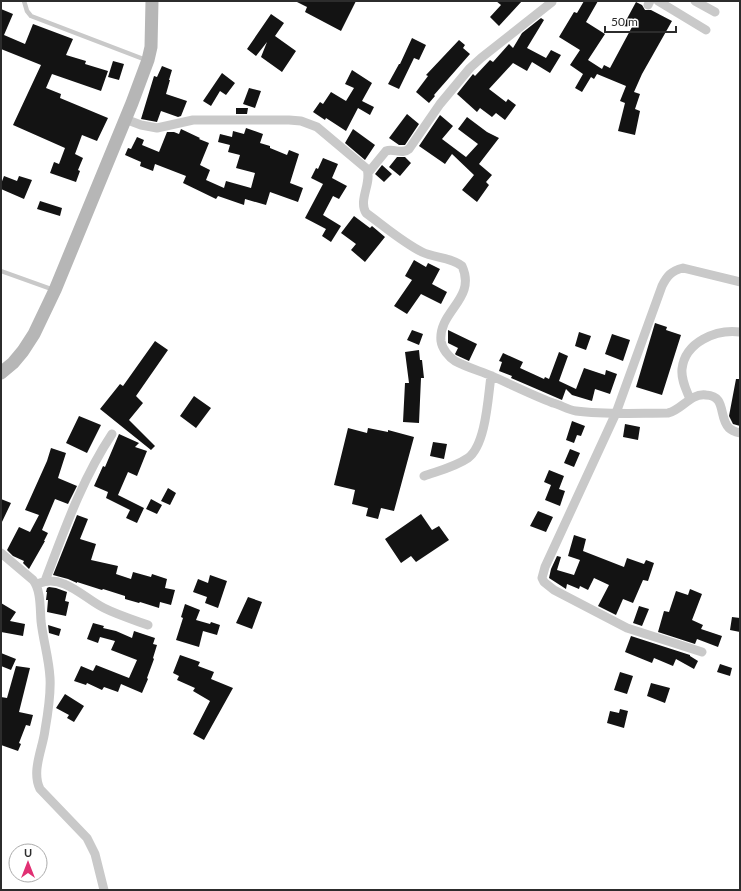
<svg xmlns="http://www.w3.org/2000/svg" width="741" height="891" font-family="Lato,sans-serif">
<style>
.building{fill:#131313}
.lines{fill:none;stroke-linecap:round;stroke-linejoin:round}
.lane{stroke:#c9c9c9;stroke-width:4.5}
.street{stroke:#c9c9c9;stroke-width:9}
.secondary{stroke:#b6b6b6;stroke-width:13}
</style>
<rect width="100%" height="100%" fill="#fff"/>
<!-- building -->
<path class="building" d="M 295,1 L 356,1 L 341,31 L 305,12 L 307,7 Z
M 496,1 L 522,1 L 499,26 L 490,17 L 501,5 Z
M 584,1 L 598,1 L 586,22 L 605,34 L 588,60 L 602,69 L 604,65 L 610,68 L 632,27 L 623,26 L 636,2 L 642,5 L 645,10 L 651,10 L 672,21 L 642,74 L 634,92 L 640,94 L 635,109 L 640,111 L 635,135 L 618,131 L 625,103 L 620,101 L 626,86 L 597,74 L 594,79 L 591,77 L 582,92 L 575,88 L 583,74 L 570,65 L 580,50 L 559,37 L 574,12 L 577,13 Z
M 1,9 L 13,14 L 4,35 L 25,44 L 33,24 L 73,39 L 66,55 L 86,61 L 85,64 L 108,71 L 101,91 L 52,74 L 46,88 L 61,94 L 60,98 L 108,118 L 97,141 L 82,135 L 75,154 L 83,158 L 78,170 L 80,171 L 76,182 L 50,173 L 54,162 L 59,164 L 65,148 L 13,125 L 41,65 L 1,49 Z
M 271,14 L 284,23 L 275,36 L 296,51 L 282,72 L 261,57 L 267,42 L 256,56 L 247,49 Z
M 541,18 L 544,20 L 527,48 L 546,58 L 551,50 L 561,55 L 550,73 L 532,62 L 527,71 L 513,63 L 489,89 L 506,102 L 508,99 L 516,105 L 505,120 L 496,113 L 492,117 L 480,108 L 477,112 L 457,94 L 473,74 L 475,76 L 490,60 L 493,62 L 509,44 L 513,48 L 522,33 Z
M 412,38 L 426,45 L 419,60 L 414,58 L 399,89 L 388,84 L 399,64 L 400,64 Z
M 459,40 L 465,45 L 463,48 L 470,54 L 434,95 L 435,96 L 429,103 L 416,92 L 428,76 L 426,75 Z
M 113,61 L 124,64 L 119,80 L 108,77 Z
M 162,66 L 172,70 L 169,80 L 170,80 L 166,94 L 187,101 L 181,116 L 178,117 L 161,111 L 157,122 L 141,119 L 154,76 L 157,77 Z
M 352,70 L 372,83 L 362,101 L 374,107 L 370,115 L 358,108 L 346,131 L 326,118 L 325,120 L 313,112 L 320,102 L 323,104 L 331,92 L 346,101 L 354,88 L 345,84 Z
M 222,73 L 235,83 L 226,95 L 220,91 L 211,106 L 203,101 Z
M 249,88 L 261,91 L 255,108 L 243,104 Z
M 236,108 L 248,108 L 247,114 L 236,114 Z
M 407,114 L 419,124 L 405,145 L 399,145 L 389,138 Z
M 440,115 L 453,126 L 442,139 L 466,157 L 478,144 L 458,129 L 467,117 L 487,132 L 499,138 L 479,164 L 492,175 L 486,182 L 489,185 L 477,202 L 462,190 L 474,175 L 452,154 L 445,164 L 419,146 Z
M 246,128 L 263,134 L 260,143 L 270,146 L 270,148 L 287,155 L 289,150 L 299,154 L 290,183 L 303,188 L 298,202 L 270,192 L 266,205 L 245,199 L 244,205 L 218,196 L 216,199 L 183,183 L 186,176 L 155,164 L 153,171 L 140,166 L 141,162 L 125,155 L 128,148 L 131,149 L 137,137 L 144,140 L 142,145 L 159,152 L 167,132 L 174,132 L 179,134 L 181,129 L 200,138 L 199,139 L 209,143 L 200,165 L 210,170 L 206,180 L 224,188 L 226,181 L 251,188 L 255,173 L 236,168 L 240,155 L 228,152 L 230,145 L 218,142 L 220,134 L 232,137 L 233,131 L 244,134 Z
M 353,129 L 375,145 L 365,160 L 345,143 Z
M 397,157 L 405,157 L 411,163 L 400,176 L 389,167 Z
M 323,158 L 338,164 L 332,178 L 347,186 L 339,199 L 333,196 L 323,215 L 341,226 L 331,242 L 322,236 L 326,229 L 305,218 L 323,184 L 311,178 L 316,168 L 318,169 Z
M 382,165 L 392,174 L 384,182 L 375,174 Z
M 4,176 L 17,181 L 19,176 L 32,180 L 24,199 L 1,189 L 1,184 Z
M 40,201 L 62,208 L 60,216 L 37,209 Z
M 354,216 L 370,228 L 372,226 L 385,237 L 365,262 L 351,250 L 356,244 L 341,233 Z
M 414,260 L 426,267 L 428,263 L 440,269 L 432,284 L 447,292 L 441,304 L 421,294 L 407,314 L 394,306 L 412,280 L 405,276 Z
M 655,323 L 667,327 L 666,330 L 681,335 L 662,395 L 636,387 Z
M 412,330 L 423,334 L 419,345 L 407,340 Z
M 448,330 L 477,344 L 469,361 L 456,355 L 455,354 L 458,348 L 448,343 Z
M 579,332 L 591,336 L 586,350 L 575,346 Z
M 612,334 L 630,340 L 623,361 L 605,354 Z
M 155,341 L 168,350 L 136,396 L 143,403 L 129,420 L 155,446 L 151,450 L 100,409 L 120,384 L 123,386 Z
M 419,350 L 420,360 L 422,360 L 424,378 L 421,378 L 419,423 L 403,422 L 405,383 L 409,383 L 405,352 Z
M 559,352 L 568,356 L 559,381 L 576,389 L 584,368 L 605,375 L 606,370 L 617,374 L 610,394 L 595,389 L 592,401 L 572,395 L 566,389 L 562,400 L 525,384 L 511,378 L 512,376 L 499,371 L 502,362 L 499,361 L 503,353 L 523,362 L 520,368 L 544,379 L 545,377 L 549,379 Z
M 736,379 L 740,379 L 740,426 L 733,424 L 729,416 Z
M 194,396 L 211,408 L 196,428 L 180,416 Z
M 79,416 L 101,425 L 87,453 L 66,443 Z
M 572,421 L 585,426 L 581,436 L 577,435 L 574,443 L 566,440 Z
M 625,424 L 640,427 L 638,440 L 623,437 Z
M 348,428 L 367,433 L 368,428 L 388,432 L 388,430 L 414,437 L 394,511 L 381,508 L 378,519 L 366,516 L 368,508 L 352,504 L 355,490 L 334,485 Z
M 119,434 L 139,443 L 135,447 L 147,451 L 137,476 L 128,472 L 118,495 L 144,508 L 137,523 L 126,518 L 130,510 L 106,498 L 108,492 L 94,486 L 103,466 L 105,467 Z
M 433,442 L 447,444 L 444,459 L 430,456 Z
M 51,448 L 66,453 L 58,478 L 77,486 L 68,504 L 55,499 L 42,530 L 48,533 L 44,541 L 45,541 L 29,569 L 23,563 L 24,561 L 13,556 L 7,550 L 19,527 L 30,532 L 39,515 L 25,510 L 47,461 Z
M 570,449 L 580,453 L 574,467 L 564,463 Z
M 549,470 L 564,476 L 559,489 L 565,491 L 560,506 L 545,500 L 551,485 L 544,482 Z
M 168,488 L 176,493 L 170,505 L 161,501 Z
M 1,499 L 11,503 L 1,524 Z
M 151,499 L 162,505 L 157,514 L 146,509 Z
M 538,511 L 553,517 L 546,532 L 530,526 Z
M 421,514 L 432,530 L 439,526 L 449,540 L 416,562 L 411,556 L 401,563 L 385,539 Z
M 77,515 L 88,519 L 80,539 L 96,544 L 91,560 L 118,566 L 116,574 L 131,579 L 133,572 L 151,577 L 152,574 L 167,579 L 165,588 L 175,590 L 171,605 L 160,602 L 159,608 L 140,602 L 139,603 L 125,599 L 125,596 L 103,589 L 102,590 L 77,582 L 77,583 L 68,579 L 53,575 Z
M 574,535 L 586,539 L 583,551 L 624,567 L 627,558 L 644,564 L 646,560 L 654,563 L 648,581 L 643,580 L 633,603 L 623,599 L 616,615 L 598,606 L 609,585 L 594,578 L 588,590 L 580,586 L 579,589 L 567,584 L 566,589 L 549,578 L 551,569 L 557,556 L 561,557 L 557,570 L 574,575 L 580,560 L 568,556 Z
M 210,575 L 227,581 L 218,608 L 205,603 L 207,597 L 193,592 L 198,579 L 208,583 Z
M 49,587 L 56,588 L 67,592 L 65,601 L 69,602 L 66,616 L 47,612 L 48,600 L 46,600 L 47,592 L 46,592 L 47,588 Z
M 690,589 L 702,594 L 692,620 L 703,625 L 701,629 L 722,636 L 718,647 L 697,639 L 695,644 L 658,632 L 664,611 L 669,612 L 676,591 L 688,595 Z
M 248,597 L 262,602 L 252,629 L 236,623 Z
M 1,603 L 16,612 L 10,621 L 25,624 L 23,636 L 1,632 Z
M 185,604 L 200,610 L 196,620 L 210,624 L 211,622 L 220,625 L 217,635 L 203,631 L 199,647 L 176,640 L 183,618 L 181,617 Z
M 639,606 L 649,609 L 642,626 L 633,623 Z
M 732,617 L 740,618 L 740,632 L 730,630 Z
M 93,623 L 104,626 L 103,628 L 116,631 L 132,638 L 134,631 L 155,638 L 153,644 L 157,645 L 153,658 L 154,659 L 147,678 L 148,679 L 142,693 L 121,684 L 118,692 L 104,687 L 102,690 L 87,683 L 86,685 L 74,681 L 81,666 L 93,671 L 96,665 L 129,678 L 137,660 L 111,650 L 115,641 L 100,637 L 98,643 L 87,639 Z
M 48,625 L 61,629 L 59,636 L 49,633 Z
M 631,636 L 690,655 L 690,656 L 698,661 L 694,669 L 676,659 L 673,666 L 654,658 L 652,663 L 625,652 Z
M 1,653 L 16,659 L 11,670 L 1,666 Z
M 180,655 L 200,662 L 198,666 L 214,672 L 211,679 L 233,688 L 204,740 L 193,734 L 210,701 L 193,691 L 195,688 L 177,680 L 179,676 L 173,673 Z
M 720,664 L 732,668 L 730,676 L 717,672 Z
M 16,666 L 30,668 L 19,712 L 33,715 L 30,726 L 26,725 L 19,743 L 21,744 L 18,751 L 1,745 L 1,697 L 7,698 Z
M 620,672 L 633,676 L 627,694 L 614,690 Z
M 651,683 L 670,688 L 665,703 L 647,696 Z
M 65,694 L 84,706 L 74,722 L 67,718 L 69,715 L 56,708 Z
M 620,709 L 628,711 L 624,728 L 607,723 L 610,711 L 619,713 Z"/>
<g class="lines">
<!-- lane -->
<path class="lane" d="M 24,1 L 27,11 L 31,16 L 146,60
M 1,271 L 54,290"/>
<!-- street -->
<path class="street" d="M 658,1 L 706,30
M 695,1 L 715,12
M 648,5 L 650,1
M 125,119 L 141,125 L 157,128 L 193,120 L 289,120 L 301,121 L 317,127 L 367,169 C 372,183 358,200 366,213 C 384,226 402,242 422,252 C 434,258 451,257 462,266 C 477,299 438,311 441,341 C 442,349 449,357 455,361 C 466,367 480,371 492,376 C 512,385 532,395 553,403 C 561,405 568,410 576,411 C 606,415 638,413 668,413 C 682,410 690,393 706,395 C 727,396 718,417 729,428 C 732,431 736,432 740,433
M 368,173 L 386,151 C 394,148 402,155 409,149 L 440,104 L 470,68 L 481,58 L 552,2
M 690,399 C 686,389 681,380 682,369 C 685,342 716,329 740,332
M 424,476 C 438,471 455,467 468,458 C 486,445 488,397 491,376
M 1,553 L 33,580 C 41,590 40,608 41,621 C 43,640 49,658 50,678 C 51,695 48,713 45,730 C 43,748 31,771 40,789 L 87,838 L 95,854 L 104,890
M 45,581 C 64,531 82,479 112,434
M 40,583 C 64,574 85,599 104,608 C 118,615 134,620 148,625
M 702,652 L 627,628 L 554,590 L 544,582 L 542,578 L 545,567 L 616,413 L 662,286 C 667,276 671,271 683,268 L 740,282"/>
<!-- secondary -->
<path class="secondary" d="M 1,373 L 13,363 L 23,351 L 34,334 L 55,290 L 132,103 L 148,60 L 151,47 L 152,1"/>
</g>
<!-- border -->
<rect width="741" height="891" fill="none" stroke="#2c2c2c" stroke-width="4"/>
<!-- north arrow -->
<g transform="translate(28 863)"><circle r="19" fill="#ffffff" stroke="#ababab"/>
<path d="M0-3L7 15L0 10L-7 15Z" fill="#e13073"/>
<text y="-6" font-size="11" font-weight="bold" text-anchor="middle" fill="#2c2c2c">U</text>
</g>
<!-- scale -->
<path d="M605 26v6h71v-6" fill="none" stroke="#2c2c2c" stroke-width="2"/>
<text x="611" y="26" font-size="12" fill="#2c2c2c" stroke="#ffffff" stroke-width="3" paint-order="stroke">50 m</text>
</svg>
